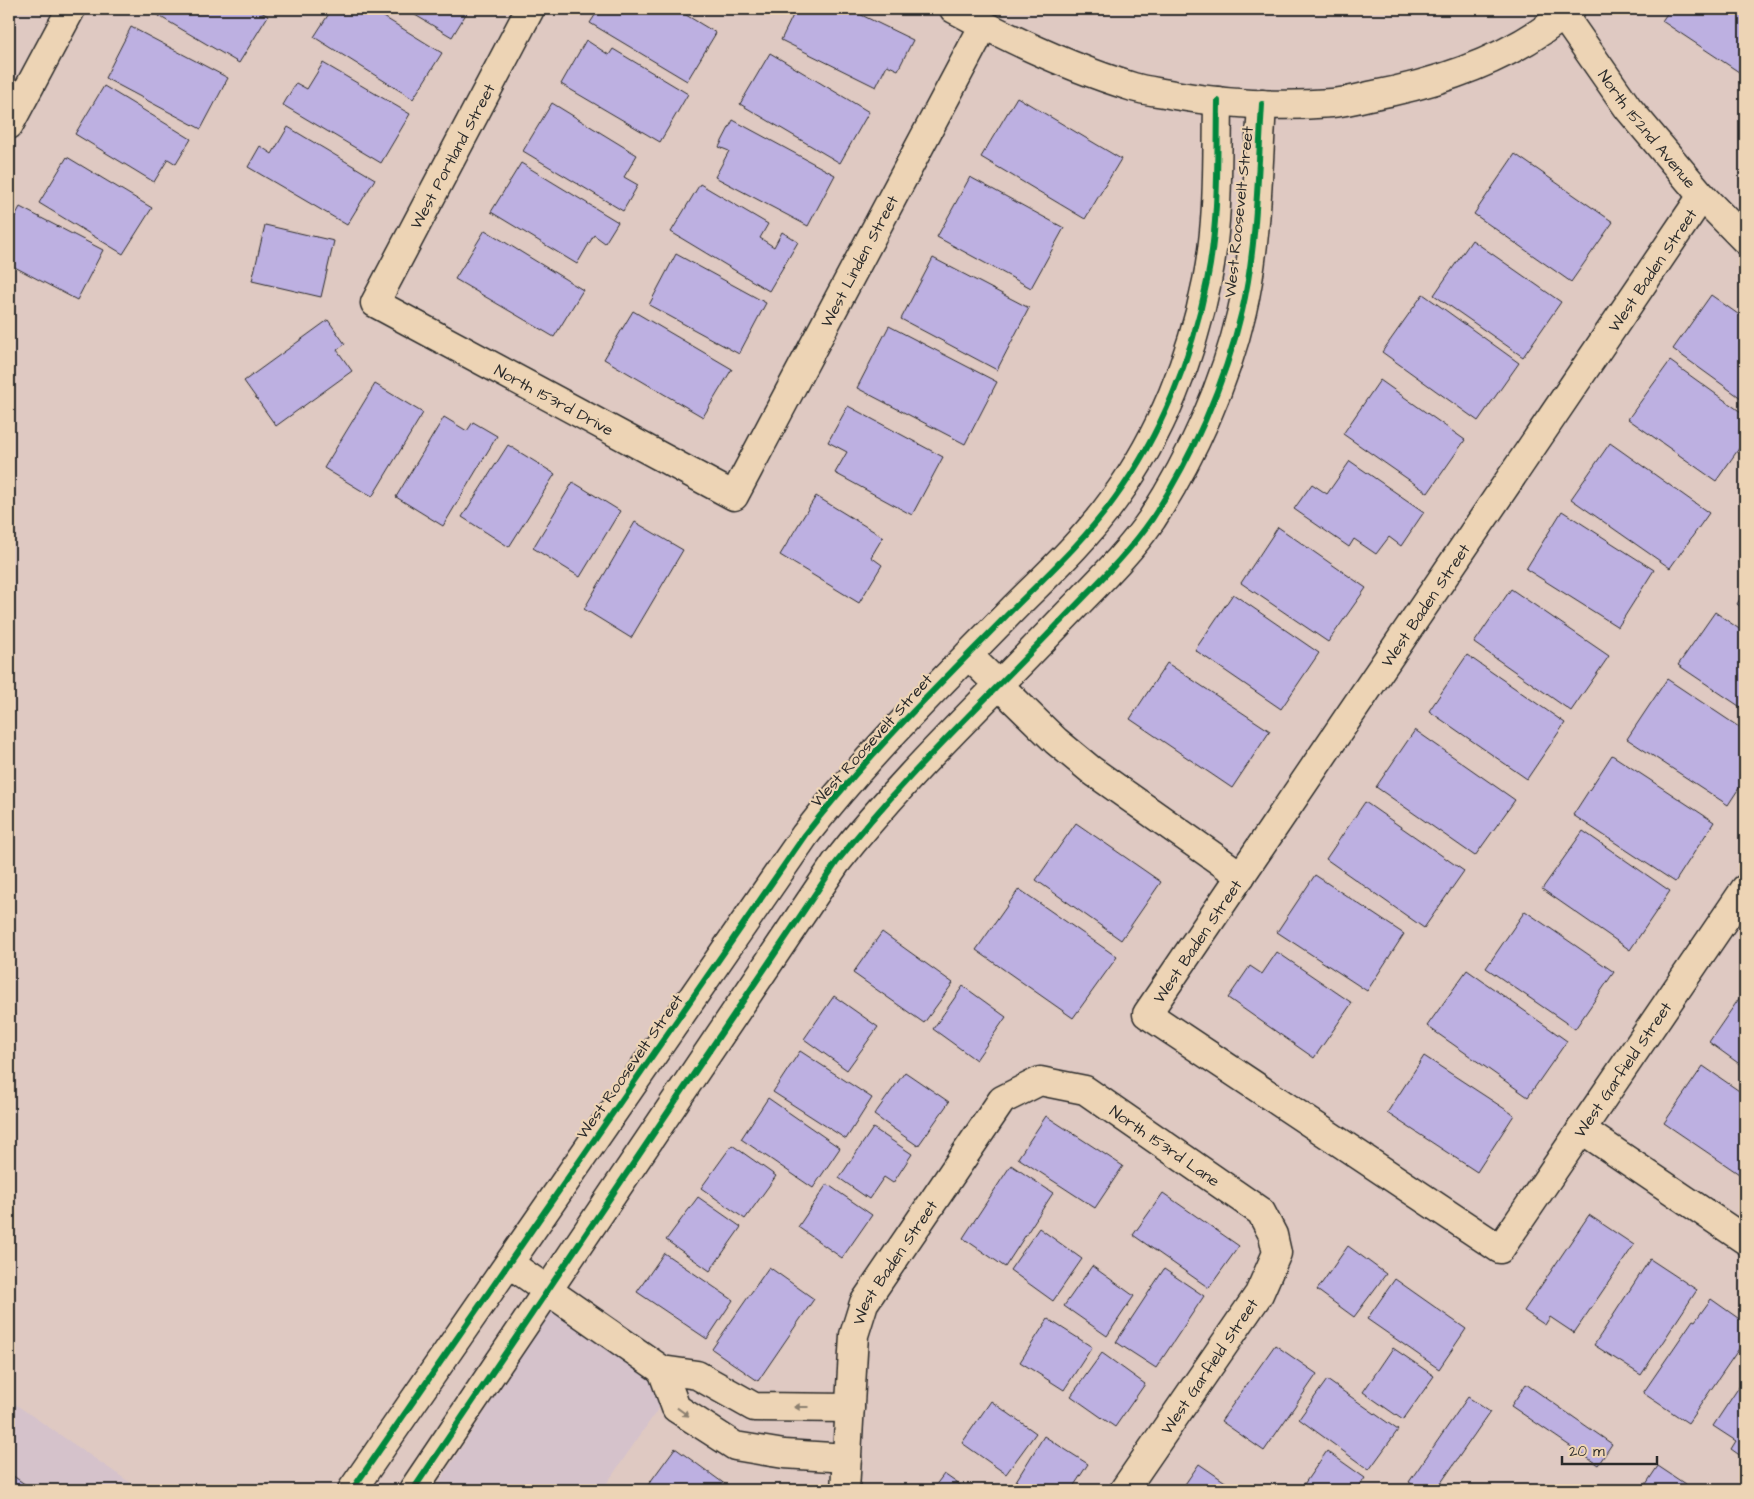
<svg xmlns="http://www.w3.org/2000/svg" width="1754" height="1499" font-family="'Architects Daughter',sans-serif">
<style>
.built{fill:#d5c2cb}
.building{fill:#bdb0e1;stroke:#2b2b2b}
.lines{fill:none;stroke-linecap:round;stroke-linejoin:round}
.minor-casing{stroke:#2b2b2b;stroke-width:31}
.minor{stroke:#edd4b5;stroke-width:28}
.cycleway-casing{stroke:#edd4b5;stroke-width:9}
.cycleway{stroke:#00873e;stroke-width:6}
.oneway{fill:#8c8070}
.labels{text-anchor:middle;stroke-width:4.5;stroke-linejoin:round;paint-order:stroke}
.street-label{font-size:16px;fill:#2b2b2b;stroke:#edd4b5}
</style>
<rect width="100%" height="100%" fill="#dfc9c2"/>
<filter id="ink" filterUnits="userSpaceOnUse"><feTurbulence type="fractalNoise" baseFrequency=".02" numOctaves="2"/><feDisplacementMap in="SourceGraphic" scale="10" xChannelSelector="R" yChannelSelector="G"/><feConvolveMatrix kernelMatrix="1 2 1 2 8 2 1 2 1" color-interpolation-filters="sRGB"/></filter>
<g filter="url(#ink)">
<!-- built -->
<path class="built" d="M 557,1302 L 677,1382 L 602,1490 L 434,1490 Z
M 9,1400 L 141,1490 L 9,1490 Z"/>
<!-- building -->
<path class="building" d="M 147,9 L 256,9 L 268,16 L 239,63 Z
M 332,9 L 371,9 L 442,53 L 413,99 L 314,37 Z
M 405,9 L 469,9 L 452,37 Z
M 599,9 L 676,9 L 716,33 L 687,81 L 590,23 Z
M 796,9 L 849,9 L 913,40 L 898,70 L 887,65 L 876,87 L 781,40 Z
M 1670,9 L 1745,9 L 1745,76 L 1662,21 Z
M 131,27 L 228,78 L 201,129 L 105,78 Z
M 586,40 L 609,55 L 613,49 L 688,94 L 660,142 L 561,84 Z
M 770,53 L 869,112 L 840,163 L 740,104 Z
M 323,63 L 410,114 L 381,163 L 283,105 L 296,83 L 307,89 Z
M 104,86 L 191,139 L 176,164 L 168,159 L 154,182 L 75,134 Z
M 1017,97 L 1121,159 L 1085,219 L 981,157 Z
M 552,103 L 637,155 L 624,177 L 638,185 L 623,211 L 523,151 Z
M 733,120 L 835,175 L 808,226 L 715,177 L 729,151 L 719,147 Z
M 288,127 L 375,179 L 347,225 L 248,167 L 260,146 L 272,154 Z
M 1515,154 L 1613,222 L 1571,282 L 1474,214 Z
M 67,157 L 152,208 L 123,254 L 39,203 Z
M 521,163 L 618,222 L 605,243 L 594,235 L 577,264 L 491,212 Z
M 970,177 L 1064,228 L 1031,288 L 937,237 Z
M 700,184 L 768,224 L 760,238 L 774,247 L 782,232 L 798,242 L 769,291 L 671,232 Z
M 20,207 L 103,250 L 77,300 L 9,264 L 9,246 L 13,238 L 9,235 L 9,227 Z
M 265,225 L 334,241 L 321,297 L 252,281 Z
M 485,230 L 583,290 L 554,337 L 455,279 Z
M 1472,240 L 1561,302 L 1523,357 L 1434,295 Z
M 676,254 L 766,303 L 739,354 L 649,305 Z
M 933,258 L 1029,308 L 997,370 L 901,319 Z
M 1423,294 L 1519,363 L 1478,421 L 1382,352 Z
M 1711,295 L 1745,319 L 1745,401 L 1673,349 Z
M 633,311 L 732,369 L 703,417 L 604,359 Z
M 328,320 L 345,344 L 337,350 L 352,371 L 276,426 L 244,381 Z
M 889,326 L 997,382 L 965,444 L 857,388 Z
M 1670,361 L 1745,415 L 1745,440 L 1716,481 L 1628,419 Z
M 1380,380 L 1465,440 L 1428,493 L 1343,434 Z
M 375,384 L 423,413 L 372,497 L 324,468 Z
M 848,406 L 943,457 L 912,515 L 835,473 L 847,452 L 828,442 Z
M 444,417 L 467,431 L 473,422 L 497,436 L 443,526 L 396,497 Z
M 1610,443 L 1709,513 L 1670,568 L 1571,499 Z
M 508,445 L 555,474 L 509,547 L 462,517 Z
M 1350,461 L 1424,512 L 1401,546 L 1389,537 L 1376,554 L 1354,539 L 1349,547 L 1294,509 L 1312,484 L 1327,494 Z
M 573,482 L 620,511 L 580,577 L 533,548 Z
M 816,496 L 883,537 L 871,557 L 882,565 L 859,603 L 780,555 Z
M 1562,511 L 1654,570 L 1618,627 L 1526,569 Z
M 635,522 L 683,550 L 631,638 L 584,609 Z
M 1278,527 L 1366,588 L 1328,642 L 1241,583 Z
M 1511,589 L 1609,656 L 1571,711 L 1474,643 Z
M 1745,591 L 1745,610 L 1737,604 Z
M 1233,594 L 1319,653 L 1281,709 L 1195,650 Z
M 1715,612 L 1745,633 L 1745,710 L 1678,665 Z
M 1467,655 L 1565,723 L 1527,779 L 1429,711 Z
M 1167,663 L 1270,731 L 1232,788 L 1130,719 Z
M 1667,679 L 1745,731 L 1745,779 L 1728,805 L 1627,739 Z
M 1415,730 L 1515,800 L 1475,856 L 1376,787 Z
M 1612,755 L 1714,822 L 1675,882 L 1573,815 Z
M 1365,802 L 1464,871 L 1424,928 L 1326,859 Z
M 1076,823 L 1161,882 L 1121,940 L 1036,880 Z
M 1583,831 L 1670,891 L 1630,950 L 1542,889 Z
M 1315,875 L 1404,934 L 1367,991 L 1277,932 Z
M 1019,889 L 1117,957 L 1073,1018 L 976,950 Z
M 1525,911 L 1614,972 L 1575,1029 L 1486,968 Z
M 882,932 L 953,983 L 924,1023 L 853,973 Z
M 1277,952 L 1352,1003 L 1314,1058 L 1228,998 L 1250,966 L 1262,974 Z
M 1467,970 L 1567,1041 L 1528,1097 L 1427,1026 Z
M 963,986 L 1006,1017 L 976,1060 L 933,1029 Z
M 1745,990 L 1745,1068 L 1709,1042 Z
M 834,996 L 878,1027 L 847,1070 L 804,1039 Z
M 800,1051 L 872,1098 L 846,1139 L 773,1092 Z
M 1424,1056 L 1514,1115 L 1477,1172 L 1387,1113 Z
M 1703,1066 L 1745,1095 L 1745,1178 L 1664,1123 Z
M 905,1072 L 949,1102 L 918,1146 L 874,1115 Z
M 768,1098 L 840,1148 L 813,1188 L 741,1139 Z
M 1046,1116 L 1123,1166 L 1095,1208 L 1018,1158 Z
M 873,1128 L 912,1154 L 893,1183 L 884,1177 L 869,1199 L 839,1178 Z
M 732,1145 L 776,1176 L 745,1219 L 701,1188 Z
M 1011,1165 L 1053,1193 L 1005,1267 L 963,1238 Z
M 827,1184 L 872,1215 L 842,1258 L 798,1227 Z
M 1163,1193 L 1239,1246 L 1209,1288 L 1133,1235 Z
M 698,1197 L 741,1227 L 710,1271 L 666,1240 Z
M 1589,1215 L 1634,1245 L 1574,1333 L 1550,1317 L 1545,1325 L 1524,1311 Z
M 1039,1228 L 1082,1259 L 1053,1301 L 1010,1270 Z
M 1348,1246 L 1386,1274 L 1354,1317 L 1317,1290 Z
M 664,1253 L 733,1300 L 707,1339 L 637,1292 Z
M 1650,1259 L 1697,1290 L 1641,1375 L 1594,1345 Z
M 1092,1266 L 1134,1296 L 1107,1336 L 1064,1306 Z
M 769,1267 L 814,1299 L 758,1381 L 712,1349 Z
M 1164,1269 L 1204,1296 L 1156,1368 L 1116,1342 Z
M 1395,1279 L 1466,1329 L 1439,1369 L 1367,1319 Z
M 1711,1299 L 1745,1323 L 1745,1340 L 1688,1423 L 1643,1393 L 1693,1320 L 1695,1321 Z
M 1048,1319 L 1092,1347 L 1064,1390 L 1020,1362 Z
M 1275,1345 L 1317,1374 L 1264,1451 L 1221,1421 Z
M 1393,1348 L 1434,1376 L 1403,1420 L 1363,1392 Z
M 1102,1353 L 1145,1384 L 1115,1427 L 1071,1396 Z
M 1745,1378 L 1745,1459 L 1731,1449 L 1736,1441 L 1713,1426 Z
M 1327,1380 L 1398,1430 L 1369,1470 L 1299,1419 Z
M 1526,1384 L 1612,1444 L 1598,1465 L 1511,1406 Z
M 1468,1397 L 1490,1412 L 1436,1490 L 1420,1490 L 1409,1482 Z
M 991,1401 L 1036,1433 L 1006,1474 L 962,1443 Z
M 1044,1436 L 1088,1464 L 1071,1490 L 1030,1490 L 1016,1481 Z
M 675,1448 L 733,1490 L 645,1489 Z
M 1327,1451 L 1365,1478 L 1357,1490 L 1300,1490 Z
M 1199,1464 L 1237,1490 L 1181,1490 Z
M 1658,1466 L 1694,1490 L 1642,1490 Z
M 9,1473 L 33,1490 L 9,1490 Z
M 944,1474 L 967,1490 L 932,1490 Z"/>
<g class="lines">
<defs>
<g id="minor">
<path id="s1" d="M 530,9 L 375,303 L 734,496 L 984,25"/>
<path d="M 954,9 C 1011,40 1070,68 1133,87 C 1146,91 1161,92 1174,95 C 1225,104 1280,107 1332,103 C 1344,102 1357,99 1369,96 C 1440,83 1515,57 1571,9"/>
<path id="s2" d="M 1559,9 L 1628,108 L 1702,196 L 1745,240"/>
<path d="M 9,125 L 71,9"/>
<path id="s3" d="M 1702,196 L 1147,1014 L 1500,1249 L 1745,889"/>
<path d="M 968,655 L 1056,741 L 1091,770 L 1241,876"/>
<path d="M 1581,1129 L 1745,1240"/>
<path d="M 510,1264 L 662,1370 L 697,1375 L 754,1407 L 850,1408"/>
<path d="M 662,1370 L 676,1408 L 735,1446 L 784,1454 L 847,1458"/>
<path d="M 352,1490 L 805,835 C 867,755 940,684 1011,611 C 1047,575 1085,540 1115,498 C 1161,435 1192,357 1207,281 C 1219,222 1217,161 1218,101"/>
<path d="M 413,1490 L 836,863 C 903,777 983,703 1058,624 C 1090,590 1126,557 1152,519 C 1192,457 1225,384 1242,311 C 1257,248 1258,169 1262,104"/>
<path id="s4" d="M 845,1490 L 854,1335 L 864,1303 L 1002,1100 L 1040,1081 L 1085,1090 L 1261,1212 L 1273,1235 L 1277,1253 L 1259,1294 L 1124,1490"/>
</g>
</defs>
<!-- minor casing -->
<use href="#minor" class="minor-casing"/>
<!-- minor -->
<use href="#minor" class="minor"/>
<defs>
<path id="cycleway" d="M 352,1490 L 805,835 C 867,755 940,684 1011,611 C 1047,575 1085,540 1115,498 C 1161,435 1192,357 1207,281 C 1219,222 1217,161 1218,101
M 413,1490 L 836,863 C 903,777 983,703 1058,624 C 1090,590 1126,557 1152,519 C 1192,457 1225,384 1242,311 C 1257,248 1258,169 1262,104"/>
</defs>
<!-- cycleway casing -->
<use href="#cycleway" class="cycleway-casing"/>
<!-- cycleway -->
<use href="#cycleway" class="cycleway"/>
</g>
<!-- one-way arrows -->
<defs><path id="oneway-solid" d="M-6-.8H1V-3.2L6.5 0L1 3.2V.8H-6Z" transform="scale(1.25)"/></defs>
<g class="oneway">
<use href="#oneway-solid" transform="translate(801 1407) rotate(-180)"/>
<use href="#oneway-solid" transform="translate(683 1412) rotate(36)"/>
</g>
</g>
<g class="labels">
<!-- street labels -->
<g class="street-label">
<text dy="6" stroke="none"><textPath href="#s2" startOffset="149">North 152nd Avenue</textPath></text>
<text transform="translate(452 156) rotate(-62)" y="6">West Portland Street</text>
<text transform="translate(1238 212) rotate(-84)" y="6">West Roosevelt Street</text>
<text dy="6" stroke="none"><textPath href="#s1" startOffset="1006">West Linden Street</textPath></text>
<text transform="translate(1652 270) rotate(-56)" y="6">West Baden Street</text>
<text dy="6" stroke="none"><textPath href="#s1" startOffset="536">North 153rd Drive</textPath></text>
<text transform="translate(1425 605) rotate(-56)" y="6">West Baden Street</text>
<text transform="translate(871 740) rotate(-48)" y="6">West Roosevelt Street</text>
<text transform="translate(1197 941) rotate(-56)" y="6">West Baden Street</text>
<text transform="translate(629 1066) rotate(-55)" y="6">West Roosevelt Street</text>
<text dy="6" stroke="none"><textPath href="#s3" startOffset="1630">West Garfield Street</textPath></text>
<text dy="6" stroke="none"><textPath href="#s4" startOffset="620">North 153rd Lane</textPath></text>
<text dy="6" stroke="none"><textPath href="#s4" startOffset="239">West Baden Street</textPath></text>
<text transform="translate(1209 1366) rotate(-56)" y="6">West Garfield Street</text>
</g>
</g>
<!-- margin -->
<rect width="1754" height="1499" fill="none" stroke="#edd4b5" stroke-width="30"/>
<rect x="15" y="15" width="1724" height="1469" fill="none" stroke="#2b2b2b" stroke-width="2" filter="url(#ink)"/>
<!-- scale -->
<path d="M1562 1456v8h95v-8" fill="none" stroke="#2b2b2b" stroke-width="2.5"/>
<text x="1569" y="1456" font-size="15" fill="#2b2b2b" stroke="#edd4b5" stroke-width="4" paint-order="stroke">20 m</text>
</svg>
